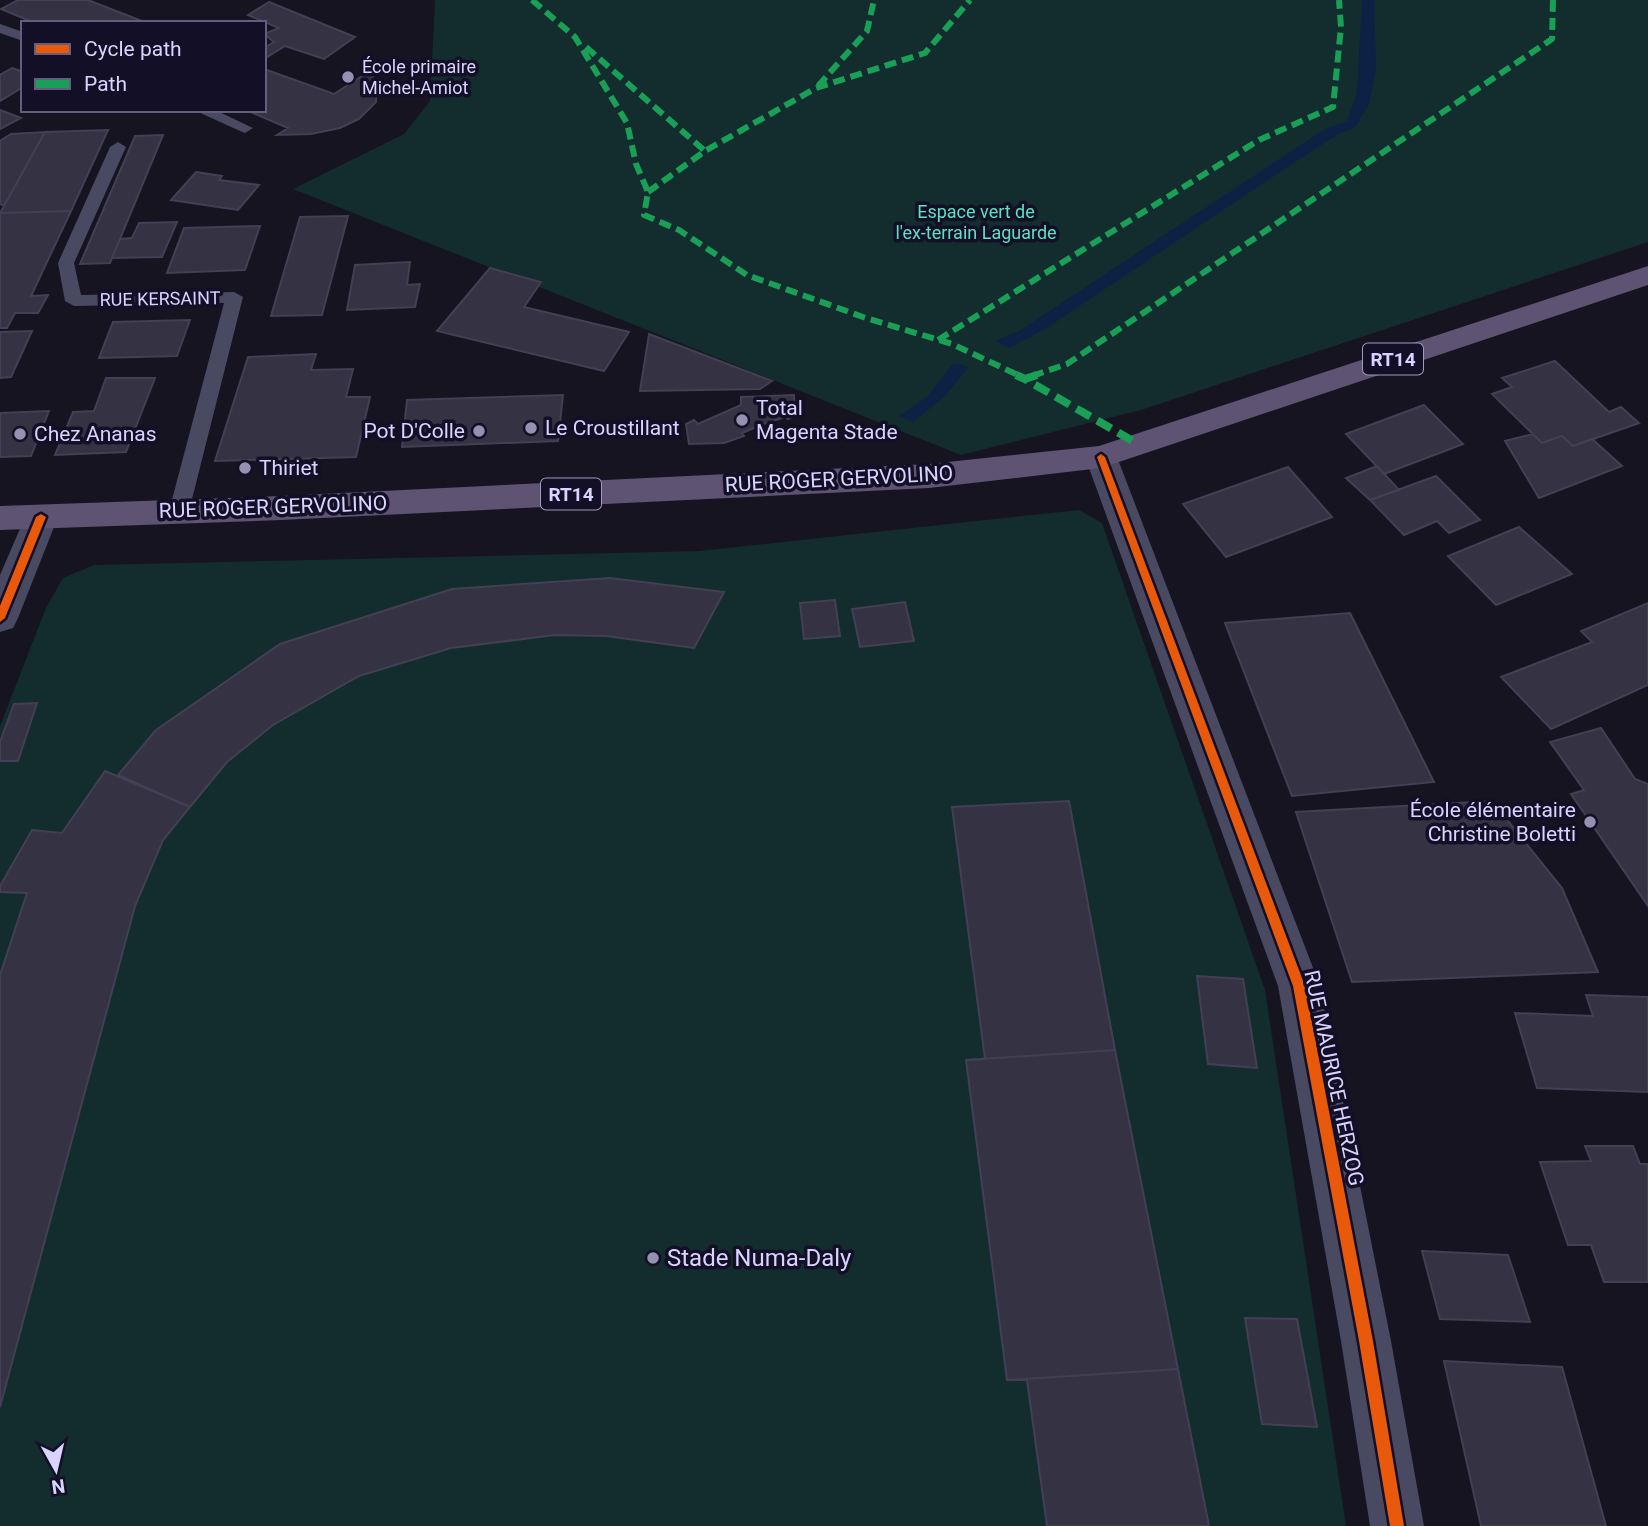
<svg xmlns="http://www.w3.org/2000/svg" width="1648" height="1526" font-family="Roboto,sans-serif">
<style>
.green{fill:#132c2d}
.water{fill:#0d2144}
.building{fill:#343243;stroke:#433f54;stroke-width:2}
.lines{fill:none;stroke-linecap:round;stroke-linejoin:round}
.service{fill:#4a4962;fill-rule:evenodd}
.minor{fill:#4a4962;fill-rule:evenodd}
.primary{fill:#5e5373;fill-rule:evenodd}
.quiet-far1{stroke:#1a9f57;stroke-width:6;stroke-dasharray:12 6;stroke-linecap:butt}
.quiet{stroke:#1a9f57;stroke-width:8;stroke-dasharray:16 8;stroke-linecap:butt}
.cycleway-casing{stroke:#130f26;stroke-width:5}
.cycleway{fill:#e8590c;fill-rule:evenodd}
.poi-dot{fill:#9591b1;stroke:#130f26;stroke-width:2.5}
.labels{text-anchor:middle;stroke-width:7;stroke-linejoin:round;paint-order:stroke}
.far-poi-label{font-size:18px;fill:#d9d4ff;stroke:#130f26;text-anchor:start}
.far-park-label{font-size:18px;fill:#5fe0c0;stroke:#130f26}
.far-street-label{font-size:18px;fill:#d9d4ff;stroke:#130f26}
.shield{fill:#130f26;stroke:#9e99be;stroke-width:2}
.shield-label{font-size:19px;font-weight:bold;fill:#d9d4ff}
.poi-label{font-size:21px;fill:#d9d4ff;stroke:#130f26;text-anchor:start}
.street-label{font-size:21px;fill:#d9d4ff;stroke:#130f26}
.near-poi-label{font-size:24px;fill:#d9d4ff;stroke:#130f26;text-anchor:start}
</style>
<rect width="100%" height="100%" fill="#161421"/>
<!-- green -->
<path class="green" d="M 435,0 L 1648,0 L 1648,242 L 1141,410 L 961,455 L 293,189 L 404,134 L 430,101 Z
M 1079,510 L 1102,523 L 1265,990 L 1346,1526 L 0,1526 L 0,726 L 46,608 L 63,578 L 94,565 L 700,551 Z"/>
<!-- water -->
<path class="water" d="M 1362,0 L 1374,0 L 1376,67 L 1369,104 L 1355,127 L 1333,137 L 1286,168 L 1045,329 L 1009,348 L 995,341 L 1019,331 L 1325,129 L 1347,121 L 1357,94 Z
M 959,364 L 968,368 L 944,397 L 913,422 L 899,416 L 927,397 L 952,365 Z"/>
<!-- building -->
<path class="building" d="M 18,0 L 88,0 L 147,23 L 35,23 L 1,9 Z
M 269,2 L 355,37 L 324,59 L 285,46 L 264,59 L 264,48 L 274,42 L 264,34 L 279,28 L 248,15 Z
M 12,68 L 23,72 L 23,87 L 0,101 L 0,75 Z
M 264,69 L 334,94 L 370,71 L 377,86 L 376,102 L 359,119 L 340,128 L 311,134 L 277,135 L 288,128 L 246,110 L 264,110 Z
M 0,110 L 21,118 L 0,129 Z
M 108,130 L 71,211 L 0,213 L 45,132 Z
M 45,132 L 4,206 L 0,204 L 0,141 L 11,134 Z
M 163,135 L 110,263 L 80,264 L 135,136 Z
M 196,172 L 222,176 L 219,180 L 259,185 L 238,210 L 171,200 Z
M 71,211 L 31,296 L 48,295 L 38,313 L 15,313 L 7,328 L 0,328 L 0,213 Z
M 348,216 L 322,315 L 271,316 L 300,217 Z
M 177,222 L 162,257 L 112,258 L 120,239 L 132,238 L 139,223 Z
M 260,226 L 245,270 L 167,273 L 184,228 Z
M 410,262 L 407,285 L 420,284 L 415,307 L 347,310 L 355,265 Z
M 490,268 L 541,282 L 524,307 L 629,332 L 604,371 L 437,331 Z
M 190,320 L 177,356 L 99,358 L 113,322 Z
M 32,331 L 11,377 L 0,378 L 0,332 Z
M 649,334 L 772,381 L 760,389 L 640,391 Z
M 316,354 L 311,370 L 353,369 L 346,397 L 370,397 L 356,457 L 215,461 L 248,357 Z
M 1555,361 L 1609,412 L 1621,407 L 1639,423 L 1573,446 L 1562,436 L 1542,443 L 1492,394 L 1512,387 L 1502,378 Z
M 106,378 L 155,378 L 126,452 L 55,455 L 73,412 L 94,411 Z
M 563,395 L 558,441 L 402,447 L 407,400 Z
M 794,395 L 795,416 L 788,419 L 785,417 L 761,425 L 742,433 L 744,436 L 724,443 L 689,444 L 686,424 L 694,420 L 698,424 L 741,405 L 741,397 Z
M 1424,405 L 1463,444 L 1384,474 L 1346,434 Z
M 49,411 L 31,456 L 0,457 L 0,413 Z
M 1533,434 L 1542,443 L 1562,436 L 1573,446 L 1592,439 L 1622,466 L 1539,498 L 1505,441 Z
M 1377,466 L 1399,490 L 1370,500 L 1346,478 Z
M 1288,467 L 1332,517 L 1226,557 L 1183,504 Z
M 1436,476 L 1480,520 L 1449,533 L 1437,521 L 1404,535 L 1370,500 Z
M 1519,527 L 1572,574 L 1496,605 L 1448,556 Z
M 610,578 L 724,592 L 694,648 L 606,636 L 555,635 L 451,648 L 359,676 L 273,725 L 227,762 L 190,807 L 118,775 L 156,730 L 280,644 L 452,589 Z
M 835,600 L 840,636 L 804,639 L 800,603 Z
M 905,602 L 914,641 L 860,647 L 852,609 Z
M 1648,603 L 1648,685 L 1551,729 L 1501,677 L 1592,642 L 1581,631 Z
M 1350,613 L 1434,782 L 1292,796 L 1225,623 Z
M 37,703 L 18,761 L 0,761 L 0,742 L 14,704 Z
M 1601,728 L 1635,779 L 1648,784 L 1648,906 L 1571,794 L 1584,790 L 1550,742 Z
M 105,771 L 190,807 L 163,840 L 135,906 L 0,1407 L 0,975 L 27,893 L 0,892 L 0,886 L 32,830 L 62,833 Z
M 1069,801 L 1115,1050 L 1209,1526 L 1047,1526 L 1027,1380 L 1007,1380 L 966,1060 L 985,1059 L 952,807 Z
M 1492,801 L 1562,888 L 1598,972 L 1352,982 L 1296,812 Z
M 1197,976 L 1243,979 L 1257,1068 L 1208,1064 Z
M 1586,995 L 1648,997 L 1648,1092 L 1537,1088 L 1515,1013 L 1593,1016 Z
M 1115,1050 L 1178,1369 L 1007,1380 L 966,1060 Z
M 1585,1146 L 1633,1146 L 1640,1164 L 1648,1164 L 1648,1282 L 1604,1282 L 1591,1245 L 1568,1245 L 1540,1162 L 1591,1161 Z
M 1422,1251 L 1508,1255 L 1530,1322 L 1440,1319 Z
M 1245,1318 L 1297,1319 L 1317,1427 L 1262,1424 Z
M 1444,1361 L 1562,1367 L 1606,1526 L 1481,1526 Z"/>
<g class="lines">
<!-- service -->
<path class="service" d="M 0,24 L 23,32 L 23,41 L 0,33 Z
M 194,110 L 215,110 L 253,128 L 245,133 L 240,131 Z
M 118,142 L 126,147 L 74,263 L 81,295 L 234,292 L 243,297 L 189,511 L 186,516 L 172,516 L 169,511 L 224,303 L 74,306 L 65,301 L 58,263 L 110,147 Z"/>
<!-- minor -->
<path class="minor" d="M 1101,446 L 1112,449 L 1117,457 L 1320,986 L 1391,1341 L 1424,1526 L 1370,1526 L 1341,1341 L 1278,986 L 1085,457 L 1090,449 Z
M 41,505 L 53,508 L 58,517 L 18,618 L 13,628 L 0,632 L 0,575 L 29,508 Z"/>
<!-- primary -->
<path class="primary" d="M 1648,266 L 1648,285 L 1101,468 L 929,488 L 281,520 L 0,530 L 0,506 L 281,496 L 929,464 L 1099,446 Z"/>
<!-- quiet-far1 -->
<path class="quiet-far1" d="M 532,0 L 575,37 L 627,123 L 636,164 L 648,192 L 644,215 L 679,230 L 747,275 L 863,317 L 952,344 L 1020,376
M 586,47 L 705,151
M 818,86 L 867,31 L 874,0
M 648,192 L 705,151 L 816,88 L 925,53 L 970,0
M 938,340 L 1259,140 L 1333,107 L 1341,27 L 1339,0
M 1032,376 L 1067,364 L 1552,39 L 1553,0"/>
<!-- quiet -->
<path class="quiet" d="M 1016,375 L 1025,379
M 1037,375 L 1025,379 L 1138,444"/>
<defs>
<path id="cycleway" d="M 1101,454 L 1105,457 L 1305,986 L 1373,1341 L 1404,1526 L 1390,1526 L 1359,1341 L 1293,986 L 1097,457 Z
M 41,514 L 46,517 L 5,618 L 0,622 L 0,606 L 36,517 Z"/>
</defs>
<!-- cycleway casing -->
<use href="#cycleway" class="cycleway-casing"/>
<!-- cycleway -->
<use href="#cycleway" class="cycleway"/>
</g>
<!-- markers -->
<g class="poi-dot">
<circle cx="348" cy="77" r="7"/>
<circle cx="742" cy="420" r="7"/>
<circle cx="531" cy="428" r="7"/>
<circle cx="479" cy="431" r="7"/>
<circle cx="20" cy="434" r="7"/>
<circle cx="245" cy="468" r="7"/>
<circle cx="1590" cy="822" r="7"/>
<circle cx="653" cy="1258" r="7"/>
</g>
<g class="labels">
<!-- far-poi labels -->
<g class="far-poi-label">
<text x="362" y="73">École primaire<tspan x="362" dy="21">Michel-Amiot</tspan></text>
</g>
<!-- far-park labels -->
<g class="far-park-label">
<text x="976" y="218">Espace vert de<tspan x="976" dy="21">l'ex-terrain Laguarde</tspan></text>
</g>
<!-- far-street labels -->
<g class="far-street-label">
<text transform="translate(160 299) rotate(-1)" y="6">RUE KERSAINT</text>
</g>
<!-- shield labels -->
<g class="shield">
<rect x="1363" y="343.5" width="60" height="31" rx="5"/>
<rect x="541" y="478.5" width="60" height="31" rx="5"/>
</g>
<g class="shield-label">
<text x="1393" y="366">RT14</text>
<text x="571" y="501">RT14</text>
</g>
<!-- poi labels -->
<g class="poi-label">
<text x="756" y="415">Total<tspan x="756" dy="24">Magenta Stade</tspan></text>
<text x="545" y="435">Le Croustillant</text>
<text x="465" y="438" text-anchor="end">Pot D'Colle</text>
<text x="34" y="441">Chez Ananas</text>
<text x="259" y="475">Thiriet</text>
<text x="1576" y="817" text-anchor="end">École élémentaire<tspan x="1576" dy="24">Christine Boletti</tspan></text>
</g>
<!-- street labels -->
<g class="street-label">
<text transform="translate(839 479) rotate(-3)" y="7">RUE ROGER GERVOLINO</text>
<text transform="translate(273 507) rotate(-2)" y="7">RUE ROGER GERVOLINO</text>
<text transform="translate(1334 1078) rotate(78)" y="7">RUE MAURICE HERZOG</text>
</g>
<!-- near-poi labels -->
<g class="near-poi-label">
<text x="667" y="1266">Stade Numa-Daly</text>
</g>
</g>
<!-- legend -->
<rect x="21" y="21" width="245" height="91" fill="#130f26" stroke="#625e7d" stroke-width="2"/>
<rect x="35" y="44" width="35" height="10" fill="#e8590c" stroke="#625e7d" stroke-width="2"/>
<text x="84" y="56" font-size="21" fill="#d9d4ff">Cycle path</text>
<rect x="35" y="79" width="35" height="10" fill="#1a9f57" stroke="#625e7d" stroke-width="2"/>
<text x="84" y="91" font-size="21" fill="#d9d4ff">Path</text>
<!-- north arrow -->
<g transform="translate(56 1470) rotate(172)" stroke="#130f26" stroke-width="5" paint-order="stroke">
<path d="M0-5L12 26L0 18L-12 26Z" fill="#d9d4ff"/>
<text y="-10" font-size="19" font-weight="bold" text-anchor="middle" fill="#d9d4ff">N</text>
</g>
</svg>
